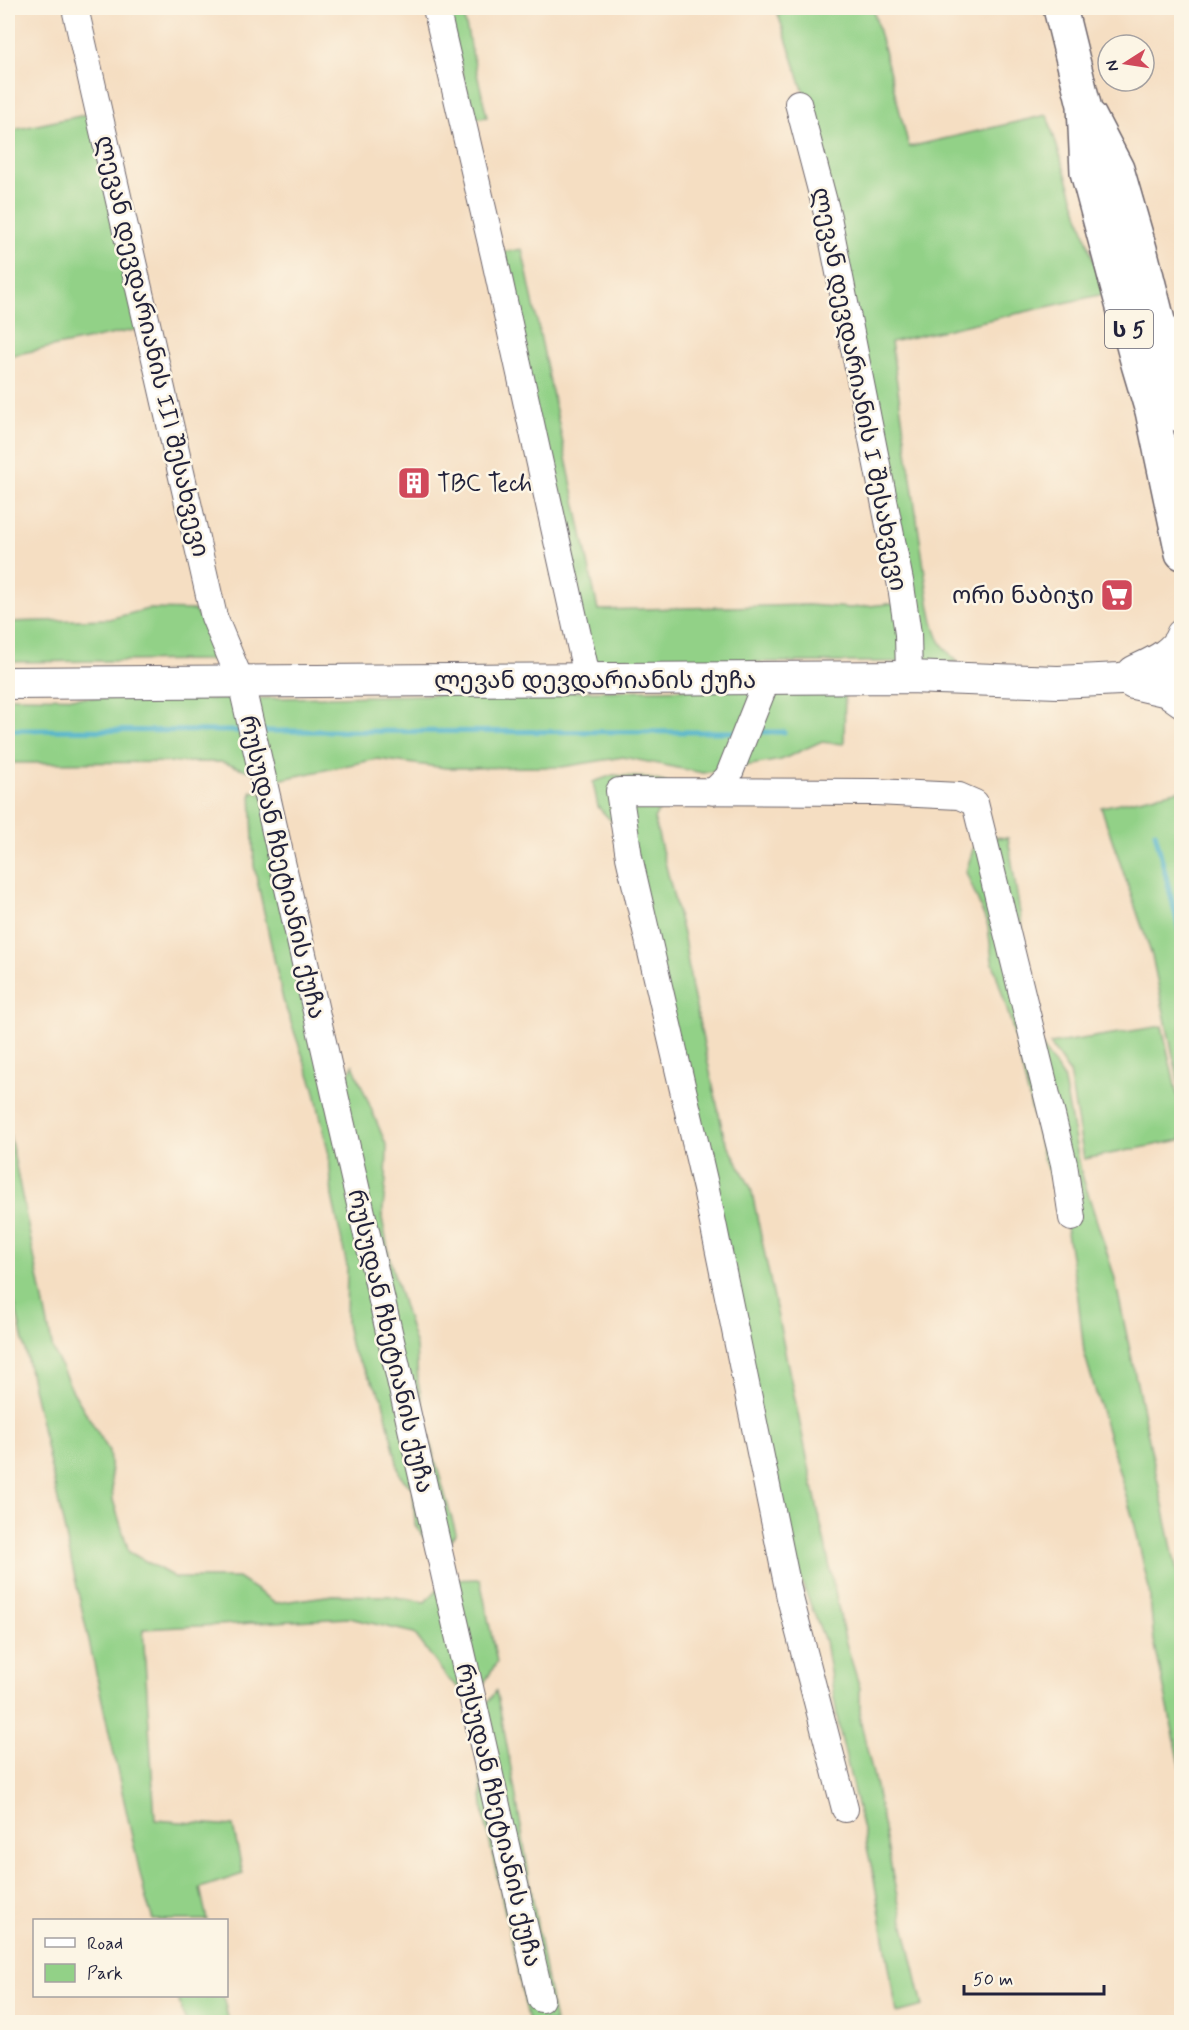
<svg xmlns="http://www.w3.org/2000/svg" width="1189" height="2030" font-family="Mynerve,'Noto Sans Georgian',sans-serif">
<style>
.green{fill:#92d187;stroke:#5a7a61;stroke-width:1.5}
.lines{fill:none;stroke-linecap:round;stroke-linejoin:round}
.stream{stroke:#4bb1ca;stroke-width:5}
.minor-casing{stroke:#6c646a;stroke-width:28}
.major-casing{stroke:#6c646a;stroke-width:34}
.highway-casing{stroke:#6c646a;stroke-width:36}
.minor{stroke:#fff;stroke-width:26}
.major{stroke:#fff;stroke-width:32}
.highway{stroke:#fff;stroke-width:33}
.labels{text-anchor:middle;stroke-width:5;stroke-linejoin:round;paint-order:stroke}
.shield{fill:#fcf5e5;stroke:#63616e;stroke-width:1.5}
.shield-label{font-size:22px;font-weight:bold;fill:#22223b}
.street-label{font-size:24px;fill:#22223b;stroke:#fcf5e5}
.poi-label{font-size:24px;fill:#22223b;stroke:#fcf5e5;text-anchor:start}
</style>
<rect width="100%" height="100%" fill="#fcf5e5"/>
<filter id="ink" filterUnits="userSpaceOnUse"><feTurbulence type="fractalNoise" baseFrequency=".0167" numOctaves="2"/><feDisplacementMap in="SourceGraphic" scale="12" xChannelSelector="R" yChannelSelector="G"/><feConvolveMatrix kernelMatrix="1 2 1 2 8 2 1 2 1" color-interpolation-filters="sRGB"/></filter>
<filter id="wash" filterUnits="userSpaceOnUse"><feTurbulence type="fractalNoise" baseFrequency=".008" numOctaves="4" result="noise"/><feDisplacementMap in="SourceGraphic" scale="24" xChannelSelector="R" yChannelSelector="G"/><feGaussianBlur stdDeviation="1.35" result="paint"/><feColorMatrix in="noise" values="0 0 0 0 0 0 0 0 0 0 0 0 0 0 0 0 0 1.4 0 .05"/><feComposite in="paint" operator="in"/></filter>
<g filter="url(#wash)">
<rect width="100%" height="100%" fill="#f5dec2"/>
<!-- green -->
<path class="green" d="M 447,8 L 462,8 L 487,117 L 473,119 Z
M 776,8 L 873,8 L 909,147 L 1047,115 L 1104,294 L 891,342 L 930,608 C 935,634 938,644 958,662 L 590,662 L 498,253 L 522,249 L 598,610 L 808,605 L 850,608 L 888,604 L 914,606 L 807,102 Z
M 90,114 L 139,329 L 8,356 L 8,131 Z
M 148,609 L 194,610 L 207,629 L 211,660 L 8,662 L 8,622 L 109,619 Z
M 845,686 L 844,744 L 820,742 L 781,760 L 703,773 L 623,757 L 562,767 L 446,768 L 377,759 L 278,780 L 221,762 L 8,763 L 8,697 L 237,699 Z
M 613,775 L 647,778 L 676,785 L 654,818 L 684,938 L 692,989 L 724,1137 L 751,1188 L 845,1640 L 860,1688 L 860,1719 L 876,1787 L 895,1887 L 923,2006 L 897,2013 L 873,1873 L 839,1728 L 825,1641 L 794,1563 L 654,1005 L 633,955 L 635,911 L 615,825 L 598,807 L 593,782 Z
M 1181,790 L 1182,790 L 1181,1093 L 1152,956 L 1101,807 Z
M 251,791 L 284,800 L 291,834 L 293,890 L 341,1088 L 353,1065 L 387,1147 L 386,1180 L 382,1218 L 391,1264 L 416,1347 L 418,1382 L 430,1442 L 456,1533 L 437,1557 L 415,1525 L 413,1489 L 400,1476 L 382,1397 L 351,1349 L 346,1323 L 347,1266 L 332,1196 L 329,1155 L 314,1088 L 283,1000 L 254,866 Z
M 977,836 L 1008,838 L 1022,926 L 1032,1005 L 1040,1044 L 1063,1077 L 1081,1172 L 1114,1275 L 1181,1591 L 1181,1769 L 1154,1641 L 1149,1589 L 1135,1526 L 1084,1352 L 1078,1298 L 1064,1215 L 1043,1157 L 1012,1026 L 992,960 L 988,926 L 966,872 Z
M 1162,1026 L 1181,1113 L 1181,1140 L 1084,1159 L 1069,1072 L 1050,1044 Z
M 8,1127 L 53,1350 L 72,1390 L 109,1451 L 113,1500 L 129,1552 L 176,1578 L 238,1578 L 276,1603 L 333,1595 L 389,1596 L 425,1602 L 447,1580 L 480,1579 L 497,1662 L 474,1700 L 448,1679 L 414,1633 L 349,1618 L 143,1629 L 155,1820 L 233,1826 L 243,1874 L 200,1888 L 207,1920 L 153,1920 L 145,1896 L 8,1273 Z
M 496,1691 C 520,1801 532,1913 555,2022 L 529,2022 L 484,1816 L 478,1755 L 472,1725 Z
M 177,1996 L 223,1996 L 229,2022 L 186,2022 Z"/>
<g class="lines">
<!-- stream -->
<path class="stream" d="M 8,730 L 246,731
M 258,731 L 738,732
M 753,732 L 784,732
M 1155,832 L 1182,941"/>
</g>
</g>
<g filter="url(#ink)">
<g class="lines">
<defs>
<path id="minor" d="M 75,8 L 214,617 L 241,682 L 541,1999
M 436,8 L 494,256 L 588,681
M 798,103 L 828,217 L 901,586 L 908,634 L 909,677
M 713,792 L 728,777 L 767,679
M 845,1809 L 790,1598 L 706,1189 L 629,857 L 619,791 L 876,792 L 959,796 L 975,803 L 1064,1164 L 1072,1218"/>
<path id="major" d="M 1134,672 C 1150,664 1175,655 1182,635
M 8,683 L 909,677 L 1058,682 L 1120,679 L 1182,672
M 1133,683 L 1168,691 L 1182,701"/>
<path id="highway" d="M 1060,8 L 1084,105 L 1087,172 L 1138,364 L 1152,411 L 1182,553
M 1090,117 L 1117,169 L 1140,249 L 1182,416"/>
</defs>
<!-- minor casing -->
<use href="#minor" class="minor-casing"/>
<!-- major casing -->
<use href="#major" class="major-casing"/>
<!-- highway casing -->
<use href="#highway" class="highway-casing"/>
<!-- minor -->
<use href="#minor" class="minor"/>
<!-- major -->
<use href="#major" class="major"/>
<!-- highway -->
<use href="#highway" class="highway"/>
</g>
</g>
<!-- icons -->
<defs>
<symbol id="building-square" viewBox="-11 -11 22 22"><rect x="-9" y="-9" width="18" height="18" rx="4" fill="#d1495b" stroke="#fcf5e5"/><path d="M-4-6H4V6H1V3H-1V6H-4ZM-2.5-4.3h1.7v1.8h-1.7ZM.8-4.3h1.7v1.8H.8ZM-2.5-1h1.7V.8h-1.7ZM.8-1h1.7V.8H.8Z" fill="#fff"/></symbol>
<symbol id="supermarket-square" viewBox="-11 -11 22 22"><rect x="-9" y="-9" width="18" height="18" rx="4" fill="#d1495b" stroke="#fcf5e5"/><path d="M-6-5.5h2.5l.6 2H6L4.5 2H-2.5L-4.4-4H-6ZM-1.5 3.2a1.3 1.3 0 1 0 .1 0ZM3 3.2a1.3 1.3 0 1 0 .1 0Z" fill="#fff"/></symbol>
</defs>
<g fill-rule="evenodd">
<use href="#building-square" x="395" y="464" width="38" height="38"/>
<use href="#supermarket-square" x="1098" y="576" width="38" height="38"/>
</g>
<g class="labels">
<!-- shield labels -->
<rect class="shield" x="1105" y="310" width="48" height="38" rx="4.5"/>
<g class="shield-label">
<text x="1129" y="337">ს 5</text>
</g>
<!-- street labels -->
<g class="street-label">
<text transform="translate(153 346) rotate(77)" y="8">ლევან დევდარიანის III შესახვევი</text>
<text transform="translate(860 389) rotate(79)" y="8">ლევან დევდარიანის I შესახვევი</text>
<text x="595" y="688">ლევან დევდარიანის ქუჩა</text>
<text transform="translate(283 867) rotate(77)" y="8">რუსუდან ჩხეტიანის ქუჩა</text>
<text transform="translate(391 1341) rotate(77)" y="8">რუსუდან ჩხეტიანის ქუჩა</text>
<text transform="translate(499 1815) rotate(77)" y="8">რუსუდან ჩხეტიანის ქუჩა</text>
</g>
<!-- poi labels -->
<g class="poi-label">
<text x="437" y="491">TBC Tech</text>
<text x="1094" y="603" text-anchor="end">ორი ნაბიჯი</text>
</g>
</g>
<!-- margin -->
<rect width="1189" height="2030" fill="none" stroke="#fcf5e5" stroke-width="30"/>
<!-- legend -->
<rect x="33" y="1919" width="195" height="78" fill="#fcf5e5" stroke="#a5a1a1" stroke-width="1.5"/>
<rect x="45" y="1938" width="30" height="9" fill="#ffffff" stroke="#a5a1a1" stroke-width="1.5"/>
<text x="87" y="1949" font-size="18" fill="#22223b">Road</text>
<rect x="45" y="1964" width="30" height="18" fill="#92d187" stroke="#a5a1a1" stroke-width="1.5"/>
<text x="87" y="1979" font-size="18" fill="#22223b">Park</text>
<!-- north arrow -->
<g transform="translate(1126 63) rotate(258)"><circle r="28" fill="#fcf5e5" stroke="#a5a1a1" stroke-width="1.5"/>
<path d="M0-4.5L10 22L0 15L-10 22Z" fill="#d1495b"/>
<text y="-9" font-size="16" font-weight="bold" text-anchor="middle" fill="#22223b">N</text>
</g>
<!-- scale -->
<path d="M964 1985v9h140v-9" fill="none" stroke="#22223b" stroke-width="3"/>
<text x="973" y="1985" font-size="18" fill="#22223b" stroke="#fcf5e5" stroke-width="4.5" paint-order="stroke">50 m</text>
</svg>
